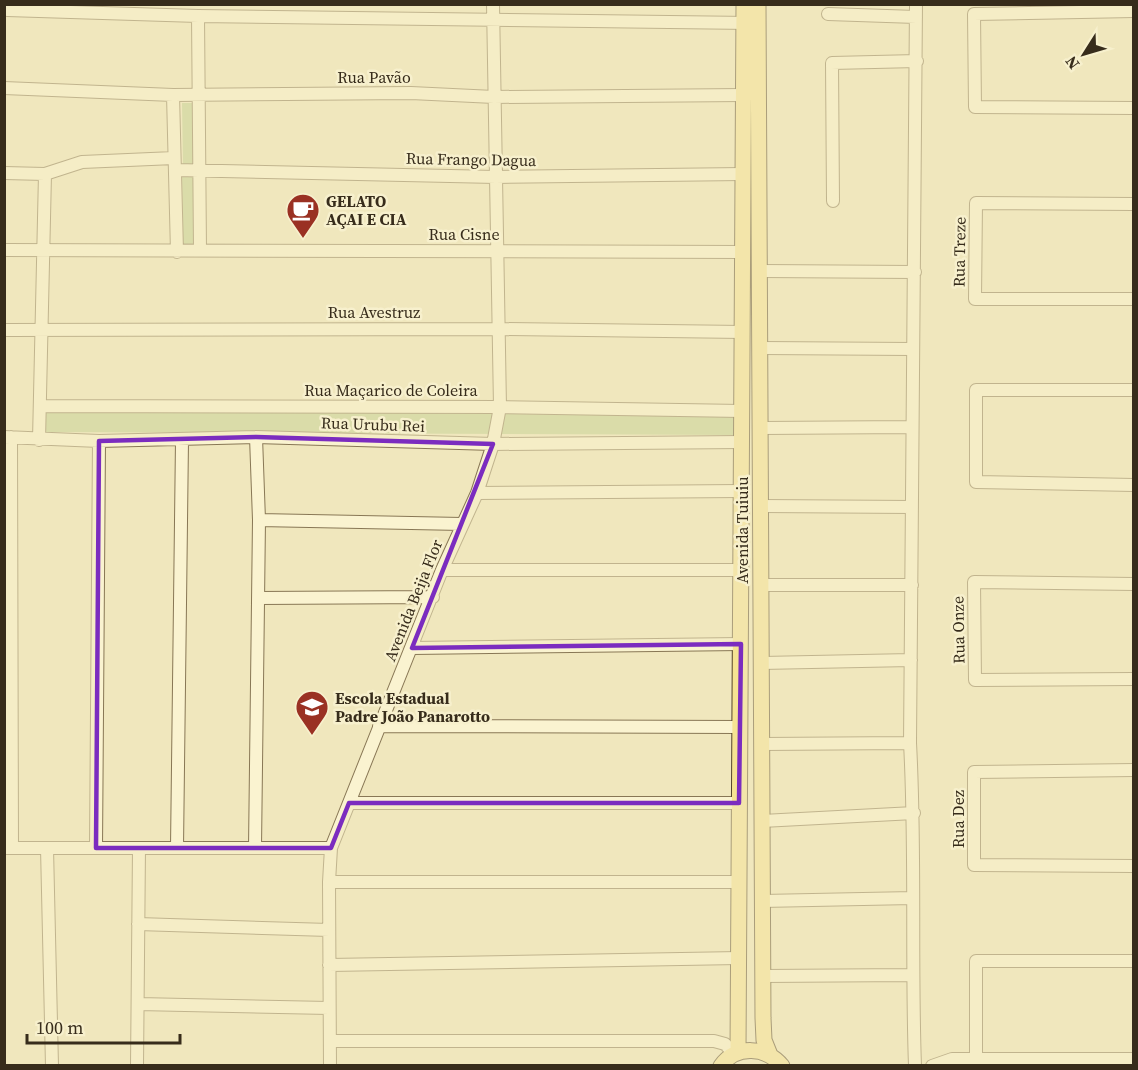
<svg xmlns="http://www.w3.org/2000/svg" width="1138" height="1070" font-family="'Source Serif 4',serif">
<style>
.green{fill:#bfce91}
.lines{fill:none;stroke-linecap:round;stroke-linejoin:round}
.minor-casing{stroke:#875;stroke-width:14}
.major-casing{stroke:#55442a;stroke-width:17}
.minor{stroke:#faf3d0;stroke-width:12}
.major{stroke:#f6e392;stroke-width:15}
.marked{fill:none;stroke:#7b2cbf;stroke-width:4.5;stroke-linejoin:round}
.labels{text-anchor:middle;stroke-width:5;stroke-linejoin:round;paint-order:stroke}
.street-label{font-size:16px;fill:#372c1b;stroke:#f7f0cd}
.poi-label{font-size:16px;font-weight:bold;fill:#372c1b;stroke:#f7f0cd;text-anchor:start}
</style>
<rect width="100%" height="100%" fill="#f0e7bd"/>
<!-- green -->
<path class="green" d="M 182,103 L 194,103 L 195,167 L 183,167 Z
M 182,172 L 194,172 L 195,246 L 183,246 Z
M 46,410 L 736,416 L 736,435 L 46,432 Z"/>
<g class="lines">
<defs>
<path id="minor" d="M 7,10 L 198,16 L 750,23
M 1134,11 L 974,14 L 975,107 L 1134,108
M 828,14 L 916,17
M 198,16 L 200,250
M 4,88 L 173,95 L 411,93 L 494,97 L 743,95
M 173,95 L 177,252
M 176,170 L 496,177 L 743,174
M 4,173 L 45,174 L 82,162 L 174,158
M 833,201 L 832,63 L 917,61
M 1134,204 L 976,203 L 975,299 L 1134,299
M 4,250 L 743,252
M 758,271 L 915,272
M 4,330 L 498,329 L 743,332
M 759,348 L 912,349
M 1134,390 L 976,390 L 976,482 L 1134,485
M 40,406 L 500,407 L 742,411
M 760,428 L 911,427
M 4,437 L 99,441 L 256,437 L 493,444 L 742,442
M 11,437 L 12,848
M 39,440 L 45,174
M 477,493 L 741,491
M 761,506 L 912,507
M 259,520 L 462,524
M 442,570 L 741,570
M 1134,584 L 974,582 L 975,680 L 1134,679
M 761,585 L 912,585
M 258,598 L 433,597
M 412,648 L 741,644
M 761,663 L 911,660
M 379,726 L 740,727
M 762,744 L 910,743
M 1134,770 L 974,772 L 974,865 L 1134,866
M 349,803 L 739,803
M 762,821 L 914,813
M 5,848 L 331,848
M 47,848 L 52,1066
M 96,848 L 99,441
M 177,848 L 182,440
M 255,848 L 259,520 L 256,437
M 329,882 L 739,882
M 762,901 L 913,898
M 138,924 L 329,930
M 329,965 L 739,958
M 763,976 L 912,975
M 138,1004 L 329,1008
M 330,1041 L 714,1041 L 725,1044 L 734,1054
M 976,1058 L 976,961 L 1134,961
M 137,1066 L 139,848
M 330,1066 L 329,882 L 331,848 L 442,570 L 477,493 L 493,444 L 500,407 L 493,4
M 915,1066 C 911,958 916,851 910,743 L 916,4
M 932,1066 L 952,1059 L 1134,1059"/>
<path id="major" d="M 758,4 L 763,1018 L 764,1040 L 770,1055
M 738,1052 L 744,4
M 721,1066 C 736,1044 767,1047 782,1066"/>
</defs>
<!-- minor casing -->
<use href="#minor" class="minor-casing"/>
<!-- major casing -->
<use href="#major" class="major-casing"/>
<!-- minor -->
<use href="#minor" class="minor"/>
<!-- major -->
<use href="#major" class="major"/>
</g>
<!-- marked area -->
<path d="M0 0H1138V1070H0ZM 256,437 L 493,444 L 412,648 L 741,644 L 739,803 L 349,803 L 331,848 L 96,848 L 99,441 Z" fill="#f0e7bd" fill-opacity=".55" fill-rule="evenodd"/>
<path class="marked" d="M 256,437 L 493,444 L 412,648 L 741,644 L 739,803 L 349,803 L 331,848 L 96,848 L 99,441 Z"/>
<!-- icons -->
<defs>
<symbol id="cafe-pin" viewBox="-11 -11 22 30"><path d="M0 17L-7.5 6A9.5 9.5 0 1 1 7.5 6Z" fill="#9a3123" stroke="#f7f0cd"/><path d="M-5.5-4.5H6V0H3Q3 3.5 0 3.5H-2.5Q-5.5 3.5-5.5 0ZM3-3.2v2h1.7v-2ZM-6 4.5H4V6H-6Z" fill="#fff"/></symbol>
<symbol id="school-pin" viewBox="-11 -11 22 30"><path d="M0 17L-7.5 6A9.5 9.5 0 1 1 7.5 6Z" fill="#9a3123" stroke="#f7f0cd"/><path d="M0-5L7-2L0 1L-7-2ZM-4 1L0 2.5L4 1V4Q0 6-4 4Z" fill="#fff"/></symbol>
</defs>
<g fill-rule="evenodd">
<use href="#cafe-pin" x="284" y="191" width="38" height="52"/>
<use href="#school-pin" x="293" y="688" width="38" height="52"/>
</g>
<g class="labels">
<!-- street labels -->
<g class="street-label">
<text x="374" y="83">Rua Pavão</text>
<text transform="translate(471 159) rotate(1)" y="6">Rua Frango Dagua</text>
<text x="464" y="240">Rua Cisne</text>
<text transform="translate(959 252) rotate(-89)" y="6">Rua Treze</text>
<text x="374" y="318">Rua Avestruz</text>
<text x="391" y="396">Rua Maçarico de Coleira</text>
<text transform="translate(373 424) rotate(2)" y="6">Rua Urubu Rei</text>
<text transform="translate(742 530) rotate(-90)" y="6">Avenida Tuiuiu</text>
<text transform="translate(413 600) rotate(-68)" y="6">Avenida Beija Flor</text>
<text transform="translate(958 630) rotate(-91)" y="6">Rua Onze</text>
<text transform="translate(958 819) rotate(-90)" y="6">Rua Dez</text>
</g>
<!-- poi labels -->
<g class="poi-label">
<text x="326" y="207">GELATO<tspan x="326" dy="18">AÇAI E CIA</tspan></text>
<text x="335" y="704">Escola Estadual<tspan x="335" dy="18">Padre João Panarotto</tspan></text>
</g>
</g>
<!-- border -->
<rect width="1138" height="1070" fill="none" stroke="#372c1b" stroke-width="12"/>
<!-- north arrow -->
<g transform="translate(1084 54) rotate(233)" stroke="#f7f0cd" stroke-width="4.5" paint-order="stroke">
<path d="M0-4.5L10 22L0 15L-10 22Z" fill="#372c1b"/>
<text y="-9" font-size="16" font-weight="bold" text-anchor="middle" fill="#372c1b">N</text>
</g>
<!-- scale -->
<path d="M27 1034v9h153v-9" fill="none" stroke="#372c1b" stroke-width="3"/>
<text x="36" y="1034" font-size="18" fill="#372c1b" stroke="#f7f0cd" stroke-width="4.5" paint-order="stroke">100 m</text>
</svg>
